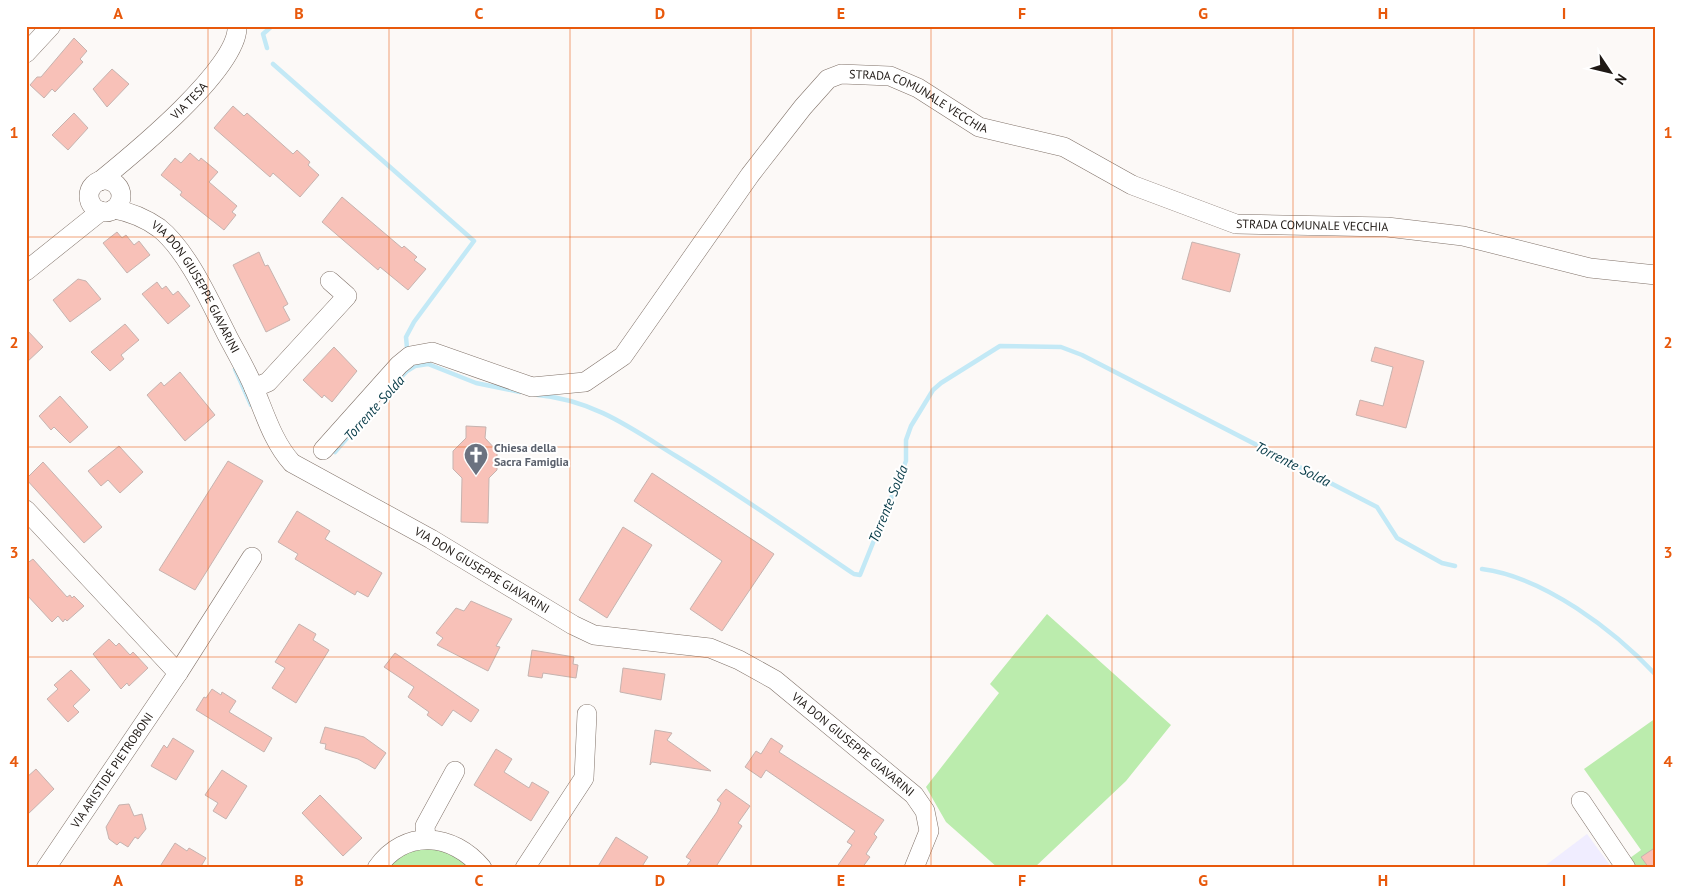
<svg xmlns="http://www.w3.org/2000/svg" width="1682" height="894" font-family="'PT Sans',sans-serif">
<style>
.industrial{fill:#f0edff}
.green{fill:#bbecad}
.lines{fill:none;stroke-linecap:round;stroke-linejoin:round}
.stream{stroke:#c3e9f6;stroke-width:4.5}
.building{fill:#f8c1b8;stroke:#c6b3af}
.minor-casing{stroke:#807269;stroke-width:20}
.minor{stroke:#fff;stroke-width:19}
.grid{fill:none;stroke:#e8590c;stroke-width:1;stroke-opacity:0.55}
.labels{text-anchor:middle;stroke-width:4;stroke-linejoin:round;paint-order:stroke}
.street-label{font-size:12px;fill:#1f1915;stroke:#fff}
.worship-label{font-size:12px;font-weight:bold;fill:#5b616d;stroke:#fff;text-anchor:start}
.water-label{font-size:14px;font-style:italic;fill:#063a47;stroke:#fff}
.neatline{fill:none;stroke:#e8590c;stroke-width:2}
.grid-label{font-size:16px;text-anchor:middle;font-weight:bold;fill:#e8590c}
</style>
<rect width="100%" height="100%" fill="#fcf9f7"/>
<!-- industrial -->
<path class="industrial" d="M 1587,834 L 1612,868 L 1542,868 Z"/>
<!-- green -->
<path class="green" d="M 1047,614 L 1171,725 L 1126,781 L 1034,868 L 998,868 L 946,822 L 926,787 L 999,693 L 990,684 Z
M 1656,718 L 1656,868 L 1636,868 L 1630,858 L 1641,850 L 1584,769 Z
M 436,847 L 454,853 L 472,868 L 386,868 C 402,853 415,849 436,847 Z"/>
<g class="lines">
<!-- stream -->
<path class="stream" d="M 267,48 L 263,34 L 272,26
M 273,64 L 474,241 L 414,322 L 406,337 L 407,348
M 235,369 L 251,405
M 386,393 L 407,371 L 415,366 L 428,364 L 476,383 L 520,392
M 538,395 C 593,400 631,428 676,456 C 737,493 795,534 854,574 L 860,575 L 906,461 L 906,440 L 911,426 L 933,390 L 941,383 L 1000,346 L 1061,347 L 1082,355 L 1377,507 L 1397,538 L 1442,563 L 1455,566
M 335,452 L 353,431
M 1482,569 C 1544,577 1614,630 1656,675"/>
</g>
<!-- building -->
<path class="building" d="M 74,38 L 87,51 L 80,59 L 83,62 L 55,92 L 52,89 L 44,98 L 30,85 L 37,77 L 41,77 Z
M 112,69 L 129,84 L 107,107 L 93,89 Z
M 233,106 L 244,116 L 247,113 L 293,154 L 297,150 L 310,162 L 308,165 L 319,175 L 300,197 L 273,173 L 270,177 L 214,128 Z
M 74,113 L 88,128 L 68,150 L 52,135 Z
M 190,153 L 199,161 L 201,158 L 218,172 L 209,182 L 237,206 L 232,212 L 236,215 L 224,230 L 180,195 L 182,192 L 161,175 L 175,158 L 181,163 Z
M 342,197 L 402,248 L 404,246 L 417,257 L 414,260 L 426,269 L 408,290 L 380,267 L 378,270 L 322,222 Z
M 117,232 L 122,238 L 126,235 L 134,245 L 139,241 L 150,255 L 127,273 L 103,243 Z
M 1192,242 L 1240,254 L 1230,292 L 1182,279 Z
M 259,252 L 265,266 L 268,265 L 288,304 L 283,307 L 290,320 L 266,332 L 233,265 Z
M 78,279 L 86,281 L 101,299 L 70,322 L 53,300 Z
M 157,282 L 162,289 L 166,286 L 173,295 L 178,291 L 190,306 L 168,324 L 142,294 Z
M 125,324 L 139,340 L 121,355 L 124,359 L 110,371 L 91,352 Z
M 26,329 L 43,347 L 26,363 Z
M 334,347 L 357,371 L 332,402 L 324,395 L 322,398 L 303,380 Z
M 1375,347 L 1424,361 L 1406,428 L 1356,415 L 1360,400 L 1383,406 L 1393,367 L 1371,361 Z
M 180,372 L 215,415 L 185,441 L 147,395 L 161,382 L 164,386 Z
M 60,396 L 88,427 L 70,443 L 54,427 L 51,430 L 39,416 Z
M 466,426 L 486,427 L 485,438 L 497,451 L 497,470 L 489,478 L 488,523 L 461,522 L 462,478 L 453,469 L 453,451 L 466,438 Z
M 119,446 L 143,472 L 120,493 L 108,480 L 101,486 L 88,471 Z
M 228,461 L 263,481 L 195,590 L 159,570 Z
M 43,462 L 102,527 L 84,543 L 26,479 Z
M 652,473 L 774,554 L 722,631 L 690,609 L 722,561 L 634,501 Z
M 297,511 L 330,531 L 325,539 L 382,573 L 368,597 L 357,591 L 355,595 L 295,559 L 298,554 L 278,542 Z
M 623,527 L 652,545 L 607,618 L 579,600 Z
M 33,559 L 67,597 L 70,595 L 72,598 L 74,596 L 84,606 L 67,621 L 65,619 L 63,622 L 58,616 L 52,622 L 26,594 L 26,564 Z
M 471,601 L 512,619 L 496,646 L 500,647 L 488,671 L 437,645 L 443,638 L 436,633 L 456,608 L 464,611 Z
M 299,624 L 316,634 L 313,640 L 329,650 L 296,703 L 272,688 L 285,668 L 275,662 Z
M 109,639 L 116,646 L 119,643 L 130,655 L 133,652 L 148,668 L 129,686 L 127,683 L 121,689 L 93,654 Z
M 532,650 L 574,657 L 573,664 L 578,665 L 576,678 L 543,673 L 542,678 L 528,676 Z
M 395,653 L 479,710 L 471,722 L 453,710 L 442,726 L 427,715 L 429,712 L 408,697 L 414,687 L 384,667 Z
M 623,668 L 665,674 L 661,700 L 620,692 Z
M 71,670 L 90,690 L 73,706 L 79,712 L 68,722 L 47,699 L 58,689 L 54,685 Z
M 212,689 L 221,695 L 222,692 L 236,701 L 229,712 L 272,738 L 264,752 L 196,710 L 204,697 L 206,698 Z
M 325,727 L 364,737 L 386,753 L 375,769 L 358,759 L 325,749 L 326,744 L 320,743 Z
M 655,730 L 672,733 L 667,740 L 711,771 L 652,762 L 650,765 Z
M 173,738 L 194,751 L 176,780 L 151,766 L 164,745 L 167,748 Z
M 771,738 L 783,746 L 779,752 L 884,820 L 874,834 L 877,837 L 866,854 L 870,857 L 862,868 L 836,868 L 852,845 L 847,842 L 855,831 L 766,770 L 761,778 L 745,767 L 756,751 L 761,754 Z
M 496,749 L 512,759 L 504,772 L 529,788 L 532,782 L 549,792 L 531,821 L 474,785 Z
M 36,769 L 54,789 L 26,816 L 26,778 Z
M 222,770 L 247,786 L 226,819 L 213,811 L 218,803 L 205,795 Z
M 726,789 L 750,806 L 738,823 L 742,826 L 715,868 L 685,868 L 691,860 L 686,857 L 717,812 L 721,803 L 717,800 Z
M 320,795 L 362,838 L 343,856 L 302,813 Z
M 129,804 L 134,816 L 142,814 L 146,829 L 138,839 L 135,837 L 128,847 L 120,842 L 117,845 L 109,839 L 106,827 L 119,805 Z
M 616,837 L 648,857 L 641,868 L 597,868 Z
M 175,843 L 187,851 L 189,848 L 206,858 L 200,868 L 159,868 Z
M 1656,847 L 1656,868 L 1649,868 L 1641,857 Z"/>
<g class="lines">
<defs>
<g id="minor">
<path d="M 26,53 L 51,26"/>
<circle cx="105" cy="196" r="16"/>
<path id="s1" d="M 100,181 C 132,155 240,67 237,26"/>
<path id="s2" d="M 114,209 C 130,212 145,218 159,228 C 188,251 211,304 228,337 C 237,354 247,371 254,388 C 265,414 273,442 292,463 L 431,539 L 573,625 L 594,635 L 710,648 L 739,660 L 775,680 L 914,795 L 925,811 L 929,831 L 914,868"/>
<path d="M 26,271 L 101,211"/>
<path d="M 254,388 L 268,382 L 347,296 L 330,281"/>
<path id="s3" d="M 323,450 L 399,365 L 410,356 L 432,352 L 532,387 L 585,382 L 623,356 L 750,175 L 803,107 L 828,79 L 841,74 L 890,76 L 918,88 L 979,127 L 1064,147 L 1132,185 L 1236,224 L 1387,227 L 1463,236 L 1590,268 L 1656,275"/>
<path d="M 26,510 L 178,673"/>
<path d="M 1581,801 L 1626,868"/>
<path d="M 426,839 L 425,826 L 455,771"/>
<path id="s4" d="M 46,868 L 178,673 L 252,557"/>
<path d="M 377,868 C 405,828 453,833 482,868"/>
<path d="M 525,868 L 584,778 L 587,714"/>
</g>
</defs>
<!-- minor casing -->
<use href="#minor" class="minor-casing"/>
<!-- minor -->
<use href="#minor" class="minor"/>
</g>
<!-- grid -->
<path class="grid" d="M 208,26 L 208,868M 389,26 L 389,868M 570,26 L 570,868M 751,26 L 751,868M 931,26 L 931,868M 1112,26 L 1112,868M 1293,26 L 1293,868M 1474,26 L 1474,868M 26,237 L 1656,237M 26,447 L 1656,447M 26,657 L 1656,657"/>
<!-- icons -->
<defs>
<symbol id="church-pin" viewBox="-11 -11 22 30"><path d="M0 17L-7.5 6A9.5 9.5 0 1 1 7.5 6Z" fill="#6b7280" stroke="#fff"/><path d="M-1.2-6h2.4v3.5h3.3v2.4h-3.3V6h-2.4V-.1h-3.3v-2.4h3.3Z" fill="#fff"/></symbol>
</defs>
<g fill-rule="evenodd">
<use href="#church-pin" x="462" y="441" width="28" height="38"/>
</g>
<g class="labels">
<!-- street labels -->
<g class="street-label">
<text dy="4" stroke="none"><textPath href="#s1" startOffset="120">VIA TESA</textPath></text>
<text dy="4" stroke="none"><textPath href="#s3" startOffset="799">STRADA COMUNALE VECCHIA</textPath></text>
<text dy="4" stroke="none"><textPath href="#s3" startOffset="1219">STRADA COMUNALE VECCHIA</textPath></text>
<text dy="4" stroke="none"><textPath href="#s2" startOffset="119">VIA DON GIUSEPPE GIAVARINI</textPath></text>
<text dy="4" stroke="none"><textPath href="#s2" startOffset="539">VIA DON GIUSEPPE GIAVARINI</textPath></text>
<text dy="4" stroke="none"><textPath href="#s2" startOffset="959">VIA DON GIUSEPPE GIAVARINI</textPath></text>
<text dy="4" stroke="none"><textPath href="#s4" startOffset="118">VIA ARISTIDE PIETROBONI</textPath></text>
</g>
<!-- worship labels -->
<g class="worship-label">
<text x="494" y="452">Chiesa della<tspan x="494" dy="14">Sacra Famiglia</tspan></text>
</g>
<!-- water labels -->
<g class="water-label">
<text transform="translate(374 408) rotate(-48)" y="5">Torrente Solda</text>
<text transform="translate(1293 464) rotate(27)" y="5">Torrente Solda</text>
<text transform="translate(888 504) rotate(-68)" y="5">Torrente Solda</text>
</g>
</g>
<!-- border -->
<rect width="1682" height="894" fill="none" stroke="#ffffff" stroke-width="55"/>
<!-- north arrow -->
<g transform="translate(1610 72) rotate(125)" stroke="#ffffff" stroke-width="4" paint-order="stroke">
<path d="M0-4L9 19L0 12L-9 19Z" fill="#1f1915"/>
<text y="-8" font-size="14" font-weight="bold" text-anchor="middle" fill="#1f1915">N</text>
</g>
<rect x="28" y="28" width="1626" height="838" class="neatline"/>
<g class="grid-label">
<text x="118" y="19">A</text>
<text x="299" y="19">B</text>
<text x="479" y="19">C</text>
<text x="660" y="19">D</text>
<text x="841" y="19">E</text>
<text x="1022" y="19">F</text>
<text x="1203" y="19">G</text>
<text x="1383" y="19">H</text>
<text x="1564" y="19">I</text>
<text x="14" y="138">1</text>
<text x="1668" y="138">1</text>
<text x="14" y="348">2</text>
<text x="1668" y="348">2</text>
<text x="14" y="558">3</text>
<text x="1668" y="558">3</text>
<text x="14" y="767">4</text>
<text x="1668" y="767">4</text>
<text x="118" y="886">A</text>
<text x="299" y="886">B</text>
<text x="479" y="886">C</text>
<text x="660" y="886">D</text>
<text x="841" y="886">E</text>
<text x="1022" y="886">F</text>
<text x="1203" y="886">G</text>
<text x="1383" y="886">H</text>
<text x="1564" y="886">I</text>
</g>
</svg>
